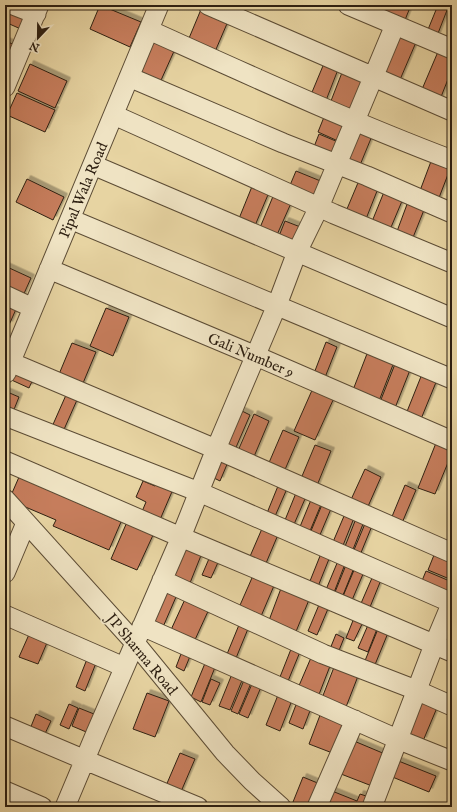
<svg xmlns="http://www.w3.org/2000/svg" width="457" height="812" font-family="'IM FELL English',serif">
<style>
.building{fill:#c67d5b;stroke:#2d1f11;filter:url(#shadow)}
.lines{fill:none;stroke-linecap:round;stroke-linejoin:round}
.minor-casing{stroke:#5c4c35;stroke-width:21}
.minor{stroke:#efe3c3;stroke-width:19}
.labels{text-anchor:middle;stroke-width:3.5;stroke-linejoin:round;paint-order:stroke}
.street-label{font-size:15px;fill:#2d1f11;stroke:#efe3c3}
</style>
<defs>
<filter id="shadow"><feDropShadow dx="3.5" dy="-3.5" stdDeviation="0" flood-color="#0004"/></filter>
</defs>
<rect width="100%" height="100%" fill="#e7d4a2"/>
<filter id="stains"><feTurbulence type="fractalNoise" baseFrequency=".005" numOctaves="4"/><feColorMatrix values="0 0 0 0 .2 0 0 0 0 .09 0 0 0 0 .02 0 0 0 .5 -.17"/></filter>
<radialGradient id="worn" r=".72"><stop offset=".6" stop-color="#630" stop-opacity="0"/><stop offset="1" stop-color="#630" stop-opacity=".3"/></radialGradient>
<!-- building -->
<path class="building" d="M 100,5 L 141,22 L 130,47 L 90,29 Z
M 384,5 L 411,5 L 403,25 L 380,16 Z
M 438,5 L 449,5 L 437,36 L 427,32 Z
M 5,7 L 29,17 L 23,30 L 5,22 Z
M 202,7 L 229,19 L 214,54 L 187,43 Z
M 452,24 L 452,44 L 445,42 Z
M 400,33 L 417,40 L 399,82 L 382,75 Z
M 151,38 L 175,49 L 158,87 L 134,76 Z
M 5,41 L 18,46 L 13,57 L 5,54 Z
M 440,47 L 452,52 L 452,69 L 439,102 L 420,94 Z
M 325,61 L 339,67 L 325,103 L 310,97 Z
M 30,64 L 67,81 L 55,108 L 18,91 Z
M 343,70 L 365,78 L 351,114 L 329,106 Z
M 17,93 L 55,110 L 45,132 L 7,115 Z
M 326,112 L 346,121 L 338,141 L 318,132 Z
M 355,130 L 372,136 L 358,170 L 342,163 Z
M 319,134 L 338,142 L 331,160 L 312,152 Z
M 452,137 L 452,155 L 446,153 Z
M 433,156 L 452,164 L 437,203 L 418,196 Z
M 296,171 L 323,182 L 316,201 L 288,190 Z
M 360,178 L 379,186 L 364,224 L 344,216 Z
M 27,179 L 64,197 L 53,220 L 16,202 Z
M 253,184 L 270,190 L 254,228 L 238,221 Z
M 386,187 L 405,194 L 389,232 L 371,224 Z
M 274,194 L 292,201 L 276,237 L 259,230 Z
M 409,199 L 426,205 L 412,240 L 396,234 Z
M 285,221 L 303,228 L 295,248 L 277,241 Z
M 5,266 L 31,278 L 22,298 L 5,290 Z
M 5,302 L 17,307 L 9,325 L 5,323 Z
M 106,308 L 129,317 L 113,356 L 90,346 Z
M 326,342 L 337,347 L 324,380 L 313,376 Z
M 72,343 L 96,352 L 81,388 L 57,379 Z
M 370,346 L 396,357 L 379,401 L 353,390 Z
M 397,359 L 412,365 L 395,408 L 380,402 Z
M 9,367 L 34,377 L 29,388 L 5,377 Z
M 424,369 L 439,375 L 421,419 L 406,414 Z
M 313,388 L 334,398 L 315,440 L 294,431 Z
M 5,391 L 19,397 L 13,412 L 5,409 Z
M 66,395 L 77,400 L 62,434 L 51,429 Z
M 238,409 L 250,415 L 234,452 L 222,447 Z
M 254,414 L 269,421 L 253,459 L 237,453 Z
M 283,430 L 299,437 L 284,472 L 268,465 Z
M 436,443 L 452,450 L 452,453 L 435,494 L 418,488 Z
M 315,445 L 331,451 L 316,488 L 300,481 Z
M 218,458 L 228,462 L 220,481 L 210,476 Z
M 365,469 L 381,477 L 366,511 L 349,504 Z
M 19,477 L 121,522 L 109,550 L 53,526 L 56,520 L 9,500 Z
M 157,480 L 174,487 L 159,522 L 141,514 L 146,502 L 136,497 L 143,481 L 155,486 Z
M 280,481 L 289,484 L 273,521 L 265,518 Z
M 405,485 L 416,490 L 402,523 L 391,519 Z
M 298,488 L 308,492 L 292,529 L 283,525 Z
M 313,495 L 323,500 L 307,538 L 297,534 Z
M 324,500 L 333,504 L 317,542 L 308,538 Z
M 347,509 L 356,513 L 340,553 L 330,549 Z
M 357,516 L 365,519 L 350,557 L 342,554 Z
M 367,519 L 374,521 L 358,560 L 351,557 Z
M 127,522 L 154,533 L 137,570 L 111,559 Z
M 264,524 L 280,530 L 264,568 L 248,561 Z
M 181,545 L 202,553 L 188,588 L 168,580 Z
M 436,550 L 452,556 L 452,580 L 428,570 Z
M 322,551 L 331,554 L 317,589 L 308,586 Z
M 211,554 L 220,558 L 211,578 L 202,575 Z
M 340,556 L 347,559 L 333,595 L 325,592 Z
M 348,560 L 356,563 L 341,600 L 333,597 Z
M 357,563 L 366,567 L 350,605 L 341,601 Z
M 255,571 L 276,581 L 259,621 L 237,612 Z
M 375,571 L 383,575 L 368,612 L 359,608 Z
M 426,571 L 452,582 L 452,584 L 446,598 L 419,588 Z
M 283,583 L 311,595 L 295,634 L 268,623 Z
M 165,584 L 179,590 L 163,627 L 149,620 Z
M 186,597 L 210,607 L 194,642 L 170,632 Z
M 321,600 L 330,604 L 317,635 L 308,631 Z
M 354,618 L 363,622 L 354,641 L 346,638 Z
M 241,620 L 250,624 L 234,663 L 225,659 Z
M 368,625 L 377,629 L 368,652 L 358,648 Z
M 452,628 L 452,647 L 445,645 Z
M 378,629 L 388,633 L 372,672 L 362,668 Z
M 31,630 L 49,638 L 38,664 L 19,657 Z
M 336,634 L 344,638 L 336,658 L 328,654 Z
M 293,644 L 302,647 L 286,686 L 278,682 Z
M 184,646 L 193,649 L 184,671 L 176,667 Z
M 313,653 L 332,661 L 318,697 L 298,688 Z
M 89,654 L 98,658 L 85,691 L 76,687 Z
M 208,656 L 218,660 L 201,702 L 191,697 Z
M 336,662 L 360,671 L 346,707 L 322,698 Z
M 234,669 L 245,673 L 230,710 L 219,706 Z
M 247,673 L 254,676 L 238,714 L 231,711 Z
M 255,677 L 264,680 L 248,718 L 239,714 Z
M 211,679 L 220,683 L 210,705 L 202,702 Z
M 280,690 L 294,695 L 280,731 L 266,725 Z
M 147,693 L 169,701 L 155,737 L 133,729 Z
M 421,696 L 439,703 L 423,741 L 405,733 Z
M 299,697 L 313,703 L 303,729 L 289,723 Z
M 69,704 L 78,708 L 69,729 L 60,725 Z
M 79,708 L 99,716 L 91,734 L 72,726 Z
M 322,710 L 348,719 L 335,754 L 309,744 Z
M 36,714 L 51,721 L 42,740 L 28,734 Z
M 354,741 L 385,754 L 372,786 L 341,774 Z
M 180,753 L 195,759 L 180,794 L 165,788 Z
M 396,760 L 436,776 L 429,792 L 390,776 Z
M 303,777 L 320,784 L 311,807 L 291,807 Z
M 332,791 L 357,801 L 360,794 L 369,797 L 364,807 L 326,807 Z"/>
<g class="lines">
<defs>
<path id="minor" d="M 13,5 L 36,14
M 208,5 L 452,111
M 348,5 L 452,49
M 149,30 C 249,75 349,121 452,160
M 129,77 L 283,143 L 367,176 L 452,213
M 5,87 L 39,5
M 114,115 L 334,214 L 452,263
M 93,165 L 452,318
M 70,219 L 452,379
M 49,269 L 256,356 L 452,441
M 5,295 L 33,308
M 10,362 L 218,450 L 452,553
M 6,373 L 159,5
M 5,416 L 199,492 L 452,603
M 5,461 L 176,535 L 309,591 L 452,652
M 5,499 L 135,643 L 225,753 L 252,781 L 281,807
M 5,573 L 26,523
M 162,580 L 323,654 L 416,690 L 452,706
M 5,615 L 124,667
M 142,626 L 397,739 L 452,761
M 5,726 L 85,760 L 198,807
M 5,791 L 42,807
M 65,807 L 96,733 L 181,537 L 216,449 L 277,305 L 297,252 L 319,207 L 395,25
M 317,807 L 355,720
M 372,807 L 434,645 L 452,602"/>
</defs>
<!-- minor casing -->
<use href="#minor" class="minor-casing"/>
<!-- minor -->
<use href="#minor" class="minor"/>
</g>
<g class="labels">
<!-- street labels -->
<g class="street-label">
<text transform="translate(83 190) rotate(-67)" y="5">Pipal Wala Road</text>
<text transform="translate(251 355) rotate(23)" y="5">Gali Number 9</text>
<text transform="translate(142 654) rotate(50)" y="5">JP Sharma Road</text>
</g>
</g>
<!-- margin -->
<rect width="457" height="812" fill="none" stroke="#e7d4a2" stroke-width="20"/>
<rect x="6" y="6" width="445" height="800" fill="none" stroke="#2d1f11" stroke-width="2"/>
<rect x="10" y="10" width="437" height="792" fill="none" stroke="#2d1f11"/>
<!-- north arrow -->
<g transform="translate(38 38) rotate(202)" stroke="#efe3c3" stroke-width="3" paint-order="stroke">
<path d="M0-3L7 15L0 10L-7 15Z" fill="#2d1f11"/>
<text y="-6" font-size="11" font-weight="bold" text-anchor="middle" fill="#2d1f11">N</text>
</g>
<rect width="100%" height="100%" filter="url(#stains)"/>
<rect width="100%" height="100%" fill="url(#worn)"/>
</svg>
